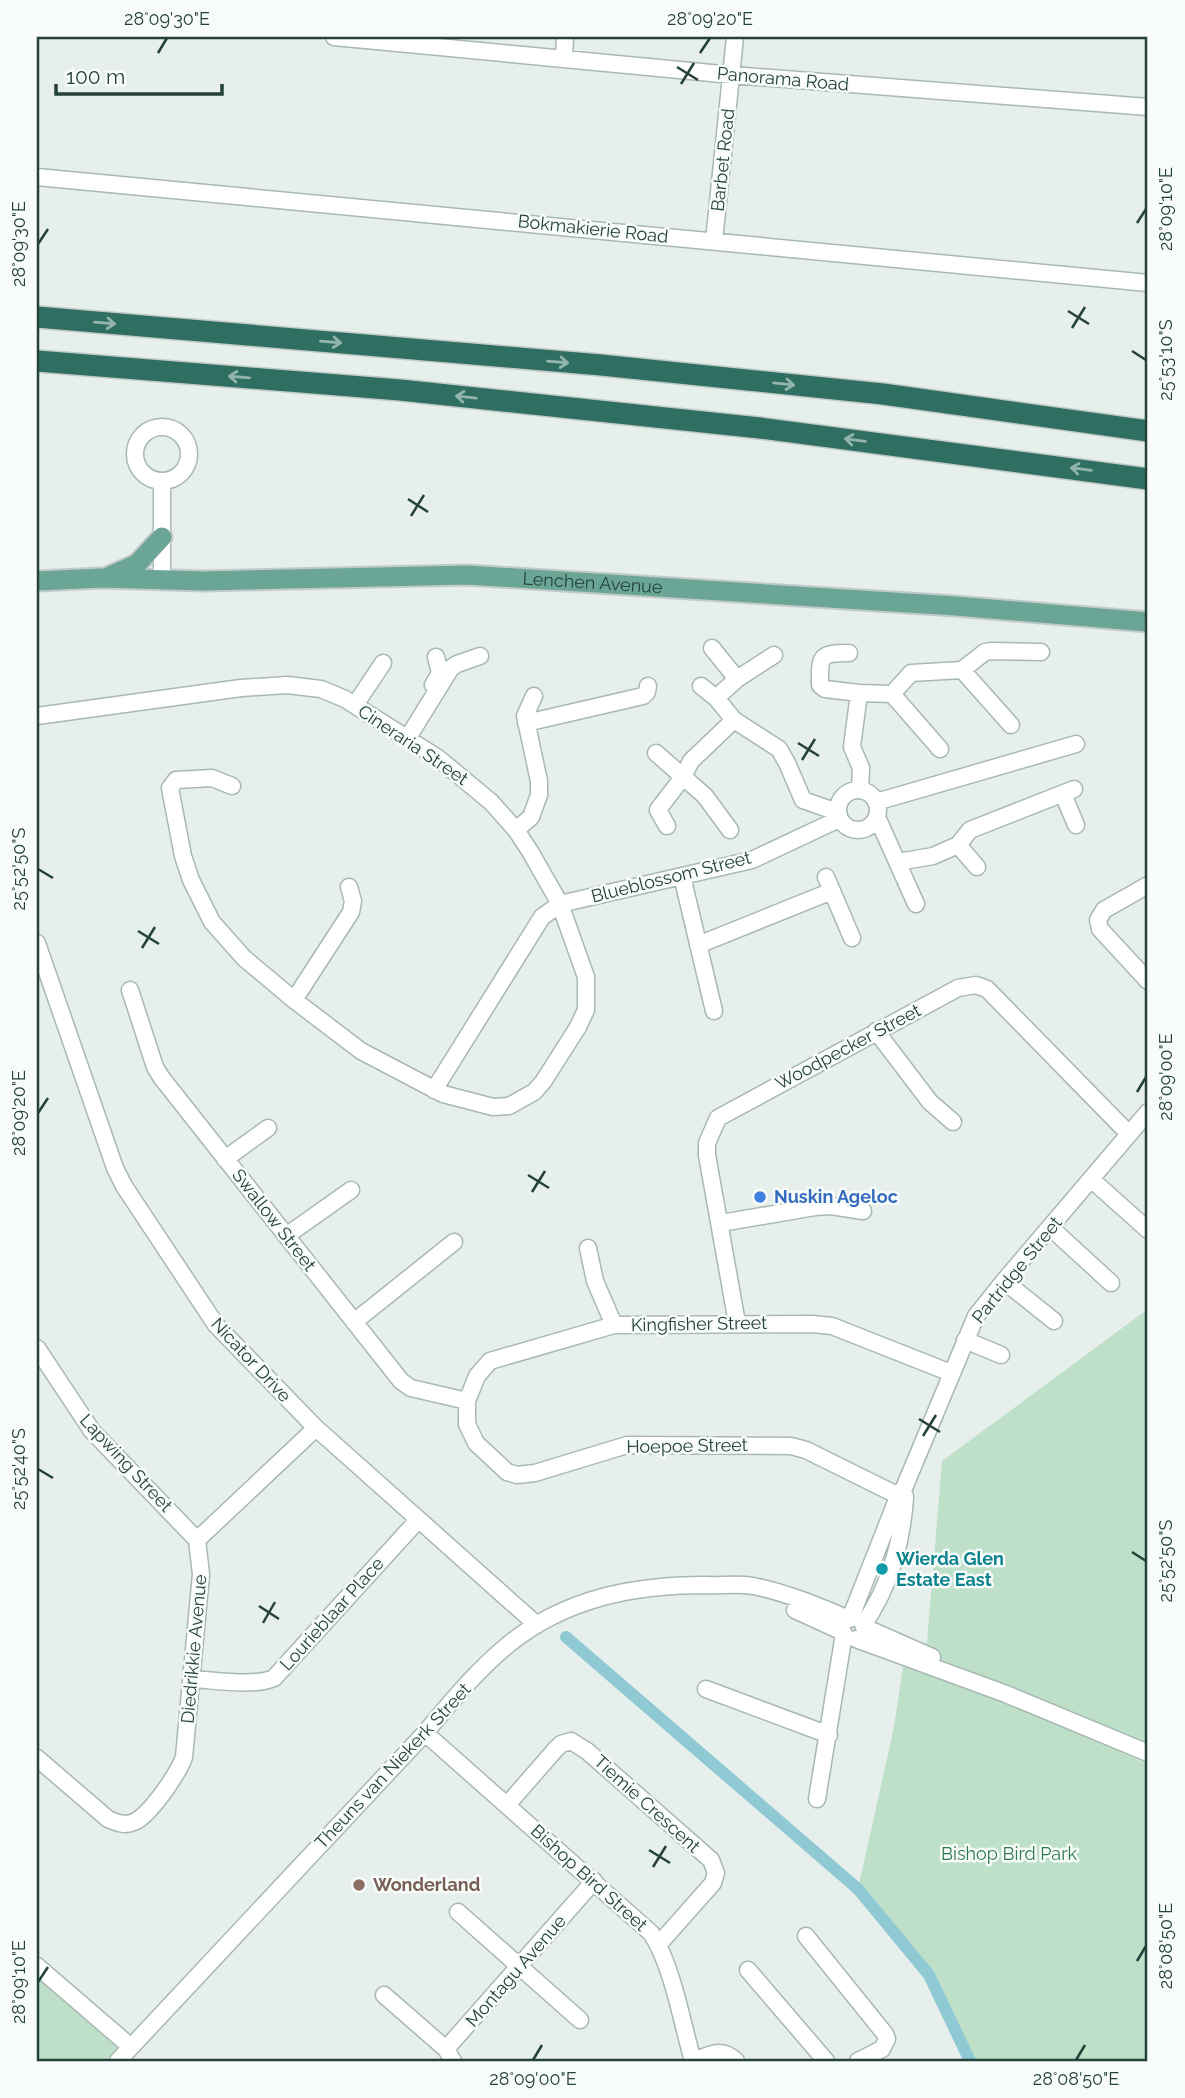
<svg xmlns="http://www.w3.org/2000/svg" width="1185" height="2098" font-family="Raleway,sans-serif">
<style>
.green{fill:#bfe0c8}
.lines{fill:none;stroke-linecap:round;stroke-linejoin:round}
.canal{stroke:#8ec9d4;stroke-width:12}
.minor-casing{stroke:#a8b8b2;stroke-width:19}
.major-casing{stroke:#c2cac8;stroke-width:23}
.highway-casing{stroke:#c2cac8;stroke-width:24}
.minor{stroke:#fff;stroke-width:16}
.major{stroke:#6aa596;stroke-width:19}
.highway{stroke:#2f6f62;stroke-width:21}
.oneway{stroke:#93b5ae}
.ticks{fill:none;stroke:#24423a;stroke-width:2.5}
.shop-dot{fill:#3f7fe0;stroke:#f7fbf9;stroke-width:2.5}
.culture-dot{fill:#0f9aa8;stroke:#f7fbf9;stroke-width:2.5}
.education-dot{fill:#8d6e63;stroke:#f7fbf9;stroke-width:2.5}
.labels{text-anchor:middle;stroke-width:5;stroke-linejoin:round;paint-order:stroke}
.street-label{font-size:18px;fill:#24423a;stroke:#f7fbf9}
.shop-label{font-size:18px;font-weight:bold;fill:#366cbe;stroke:#f7fbf9;text-anchor:start}
.culture-label{font-size:18px;font-weight:bold;fill:#0d838f;stroke:#f7fbf9;text-anchor:start}
.park-label{font-size:18px;fill:#2d7a4b;stroke:#f7fbf9}
.education-label{font-size:18px;font-weight:bold;fill:#785e54;stroke:#f7fbf9;text-anchor:start}
.neatline{fill:none;stroke:#24423a;stroke-width:2.5}
.ticks-label{font-size:18px;text-anchor:middle;fill:#24423a}
</style>
<rect width="100%" height="100%" fill="#e6efeb"/>
<!-- green -->
<path class="green" d="M 1148,1309 L 1148,1746 L 926,1654 L 942,1461 Z
M 904,1660 L 962,1680 L 1148,1764 L 1148,2061 L 970,2061 L 929,1975 L 858,1889 L 894,1727 Z
M 37,1977 L 118,2048 L 107,2061 L 37,2061 Z"/>
<g class="lines">
<!-- canal -->
<path class="canal" d="M 566,1637 L 858,1889 L 929,1975 L 970,2061"/>
<defs>
<path id="minor" d="M 334,37 L 732,75 L 1148,107
M 564,58 L 565,37
M 37,177 L 1148,283
M 714,241 L 735,37
M135 454a27 27 0 1 1 54 0a27 27 0 1 1-54 0Z
M 162,482 L 162,580
M 712,648 L 737,679
M 849,653 C 818,653 820,657 820,685 L 825,689 L 859,693
M 962,670 L 1011,725
M 433,685 L 440,673 L 436,657
M 701,686 L 716,698 L 734,720 L 779,749 L 787,763 L 803,800 L 837,812
M 892,694 L 940,749
M 716,698 L 737,679 L 774,655
M 355,705 L 383,663
M 37,716 L 241,688 L 287,685 L 321,689 L 345,699 L 438,758 L 491,802 L 516,830 L 531,853 L 560,904 L 586,977 L 586,1010 L 578,1027 L 543,1082 L 534,1092 L 509,1106 L 493,1107 L 443,1094 L 361,1051 L 294,1000 L 244,958 L 212,922 L 191,880 L 183,856 L 170,788 L 176,780 L 212,778 L 232,786
M 526,723 L 643,696 L 647,692 L 648,686
M 407,739 L 451,668 L 457,664 L 480,656
M 656,753 L 705,796 L 730,830
M838 810a20 20 0 1 1 40 0a20 20 0 1 1-40 0Z
M 860,790 L 861,768 L 852,747 L 859,693 L 892,694 L 911,673 L 962,670 L 985,652 L 991,651 L 1041,652
M 1063,794 L 1076,825
M 876,802 L 1076,744
M 877,817 L 916,904
M 667,826 L 658,810 L 660,807 L 683,777 L 691,761 L 734,720
M 516,830 L 531,817 L 539,795 L 539,781 L 525,716 L 534,696
M 958,845 L 977,867
M 898,862 L 933,856 L 958,845 L 970,830 L 1074,789
M 682,876 L 714,1011
M 826,877 L 852,938
M 1148,885 L 1104,910 L 1098,920 L 1100,929 L 1148,981
M 37,943 L 115,1168 L 124,1186 L 216,1325 L 316,1428 L 537,1625
M 698,945 L 832,891
M 130,990 L 155,1067 L 161,1077 L 401,1381 L 411,1388 L 467,1401
M 294,1000 L 351,912 L 353,901 L 349,887
M 876,1031 L 930,1102 L 953,1122
M 434,1090 L 542,917 L 560,904 L 752,860 L 839,819
M 225,1159 L 268,1128
M 1092,1180 L 1148,1230
M 721,1223 L 815,1207 L 831,1206 L 863,1211
M 1051,1228 L 1111,1283
M 286,1236 L 351,1190
M 588,1248 L 595,1281 L 614,1325
M 1004,1281 L 1054,1321
M 354,1322 L 454,1242
M 737,1323 L 707,1155 L 707,1143 L 718,1118 L 958,988 L 976,985 L 987,989 L 1129,1134
M 965,1340 L 1001,1355
M 37,1348 L 92,1431 L 197,1540
M 905,1499 L 806,1450 L 791,1446 L 627,1445 L 535,1473 L 517,1475 L 507,1472 L 476,1443 L 467,1424 L 467,1401 L 477,1376 L 490,1361 L 614,1325 L 812,1324 L 832,1326 L 951,1373
M 795,1610 L 843,1632
M 850,1619 L 898,1497 L 904,1488 L 976,1316 L 1004,1281 L 1148,1112
M 863,1625 C 889,1589 903,1540 905,1496
M 864,1627 L 932,1657
M 856,1639 L 1006,1694 L 1148,1753
M 192,1679 C 214,1680 254,1687 274,1678 L 418,1520
M 706,1689 L 829,1735
M 425,1733 L 651,1933 C 672,1964 682,2023 693,2061
M 37,1758 L 108,1819 C 117,1823 125,1826 134,1822 C 150,1815 178,1774 184,1757 L 201,1574 L 197,1540 L 316,1428
M 817,1799 L 844,1634
M 507,1805 L 555,1750 L 561,1744 L 571,1741 L 587,1751 L 711,1860 L 716,1873 L 713,1883 L 659,1944
M 458,1912 L 580,2020
M 806,1936 L 885,2034 L 887,2039 L 882,2049 L 858,2061
M 37,1966 L 131,2047
M 748,1970 L 826,2061
M 384,1995 L 446,2049 L 453,2061
M 446,2049 L 594,1881
M 118,2061 L 425,1733 C 451,1702 477,1670 509,1644 C 566,1598 634,1585 705,1585 C 720,1586 737,1583 753,1586 C 785,1592 818,1606 849,1619
M 694,2061 C 711,2054 722,2047 736,2061"/>
<g id="major">
<path d="M 110,576 L 137,564 L 162,537"/>
<path id="s1" d="M 37,581 L 102,578 L 204,581 L 467,575 L 956,606 L 1148,622"/>
</g>
<path id="highway" d="M 37,317 L 601,365 L 883,394 L 1148,431
M 37,361 L 400,390 L 760,428 L 1148,479"/>
</defs>
<!-- minor casing -->
<use href="#minor" class="minor-casing"/>
<!-- major casing -->
<use href="#major" class="major-casing"/>
<!-- highway casing -->
<use href="#highway" class="highway-casing"/>
<!-- minor -->
<use href="#minor" class="minor"/>
<!-- major -->
<use href="#major" class="major"/>
<!-- highway -->
<use href="#highway" class="highway"/>
</g>
<!-- one-way arrows -->
<defs><path id="oneway-shaft" d="M-6 0H5M1.5-3L5.5 0L1.5 3" fill="none" stroke-width="1.6" stroke-linecap="round" stroke-linejoin="round" transform="scale(1.75)"/></defs>
<g class="oneway">
<use href="#oneway-shaft" transform="translate(105 323) rotate(5)"/>
<use href="#oneway-shaft" transform="translate(331 342) rotate(5)"/>
<use href="#oneway-shaft" transform="translate(558 362) rotate(5)"/>
<use href="#oneway-shaft" transform="translate(239 377) rotate(-175)"/>
<use href="#oneway-shaft" transform="translate(784 384) rotate(6)"/>
<use href="#oneway-shaft" transform="translate(466 397) rotate(-174)"/>
<use href="#oneway-shaft" transform="translate(855 440) rotate(-173)"/>
<use href="#oneway-shaft" transform="translate(1081 469) rotate(-173)"/>
</g>
<!-- ticks -->
<path class="ticks" d="M 158,53 L 167,38M 700,53 L 710,38M 677,67 L 698,80M 681,84 L 694,63M 1137,223 L 1146,209M 38,244 L 48,229M 1068,311 L 1089,324M 1072,328 L 1085,307M 1132,351 L 1146,360M 408,499 L 428,512M 411,516 L 424,495M 798,743 L 819,756M 802,760 L 815,739M 38,869 L 53,878M 138,931 L 159,944M 142,948 L 155,927M 1137,1092 L 1146,1077M 38,1113 L 48,1098M 528,1175 L 549,1188M 532,1192 L 545,1171M 919,1419 L 940,1432M 923,1436 L 936,1415M 38,1469 L 53,1478M 1132,1552 L 1146,1561M 259,1606 L 279,1619M 263,1623 L 275,1602M 649,1850 L 670,1863M 653,1867 L 666,1846M 1137,1961 L 1146,1946M 38,1982 L 48,1967M 533,2060 L 542,2045M 1076,2060 L 1085,2045"/>
<!-- markers -->
<circle class="shop-dot" cx="760" cy="1197" r="7"/>
<circle class="culture-dot" cx="882" cy="1569" r="7"/>
<circle class="education-dot" cx="359" cy="1885" r="7"/>
<g class="labels">
<!-- street labels -->
<g class="street-label">
<text transform="translate(783 79) rotate(5)" y="6">Panorama Road</text>
<text transform="translate(723 160) rotate(-84)" y="6">Barbet Road</text>
<text transform="translate(593 229) rotate(6)" y="6">Bokmakierie Road</text>
<text dy="6" stroke="none"><textPath href="#s1" startOffset="556">Lenchen Avenue</textPath></text>
<text transform="translate(413 745) rotate(34)" y="6">Cineraria Street</text>
<text transform="translate(671 877) rotate(-14)" y="6">Blueblossom Street</text>
<text transform="translate(848 1047) rotate(-28)" y="6">Woodpecker Street</text>
<text transform="translate(274 1220) rotate(52)" y="6">Swallow Street</text>
<text transform="translate(1017 1270) rotate(-51)" y="6">Partridge Street</text>
<text transform="translate(699 1324) rotate(-1)" y="6">Kingfisher Street</text>
<text transform="translate(251 1360) rotate(47)" y="6">Nicator Drive</text>
<text transform="translate(687 1446) rotate(-1)" y="6">Hoepoe Street</text>
<text transform="translate(126 1463) rotate(47)" y="6">Lapwing Street</text>
<text transform="translate(332 1614) rotate(-48)" y="6">Lourieblaar Place</text>
<text transform="translate(194 1649) rotate(-85)" y="6">Diedrikkie Avenue</text>
<text transform="translate(393 1766) rotate(-47)" y="6">Theuns van Niekerk Street</text>
<text transform="translate(647 1804) rotate(42)" y="6">Tiemie Crescent</text>
<text transform="translate(589 1878) rotate(42)" y="6">Bishop Bird Street</text>
<text transform="translate(516 1971) rotate(-49)" y="6">Montagu Avenue</text>
</g>
<!-- shop labels -->
<g class="shop-label">
<text x="774" y="1203">Nuskin Ageloc</text>
</g>
<!-- culture labels -->
<g class="culture-label">
<text x="896" y="1565">Wierda Glen<tspan x="896" dy="21">Estate East</tspan></text>
</g>
<!-- park labels -->
<g class="park-label">
<text x="1009" y="1860">Bishop Bird Park</text>
</g>
<!-- education labels -->
<g class="education-label">
<text x="373" y="1891">Wonderland</text>
</g>
</g>
<!-- border -->
<rect width="1185" height="2098" fill="none" stroke="#f7fbf9" stroke-width="77"/>
<!-- scale -->
<path d="M56 84v10h166v-10" fill="none" stroke="#24423a" stroke-width="3.5"/>
<text x="66" y="84" font-size="21" fill="#24423a" stroke="#f7fbf9" stroke-width="5" paint-order="stroke">100 m</text>
<rect x="38" y="38" width="1108" height="2022" class="neatline"/>
<g class="ticks-label">
<text x="167" y="25">28°09'30"E</text>
<text x="710" y="25">28°09'20"E</text>
<text transform="translate(1166 209) rotate(-90)" y="6">28°09'10"E</text>
<text transform="translate(19 244) rotate(-90)" y="6">28°09'30"E</text>
<text transform="translate(1166 360) rotate(-90)" y="6">25°53'10"S</text>
<text transform="translate(19 869) rotate(-90)" y="6">25°52'50"S</text>
<text transform="translate(1166 1077) rotate(-90)" y="6">28°09'00"E</text>
<text transform="translate(19 1113) rotate(-90)" y="6">28°09'20"E</text>
<text transform="translate(19 1469) rotate(-90)" y="6">25°52'40"S</text>
<text transform="translate(1166 1561) rotate(-90)" y="6">25°52'50"S</text>
<text transform="translate(1166 1946) rotate(-90)" y="6">28°08'50"E</text>
<text transform="translate(19 1982) rotate(-90)" y="6">28°09'10"E</text>
<text x="533" y="2085">28°09'00"E</text>
<text x="1076" y="2085">28°08'50"E</text>
</g>
</svg>
